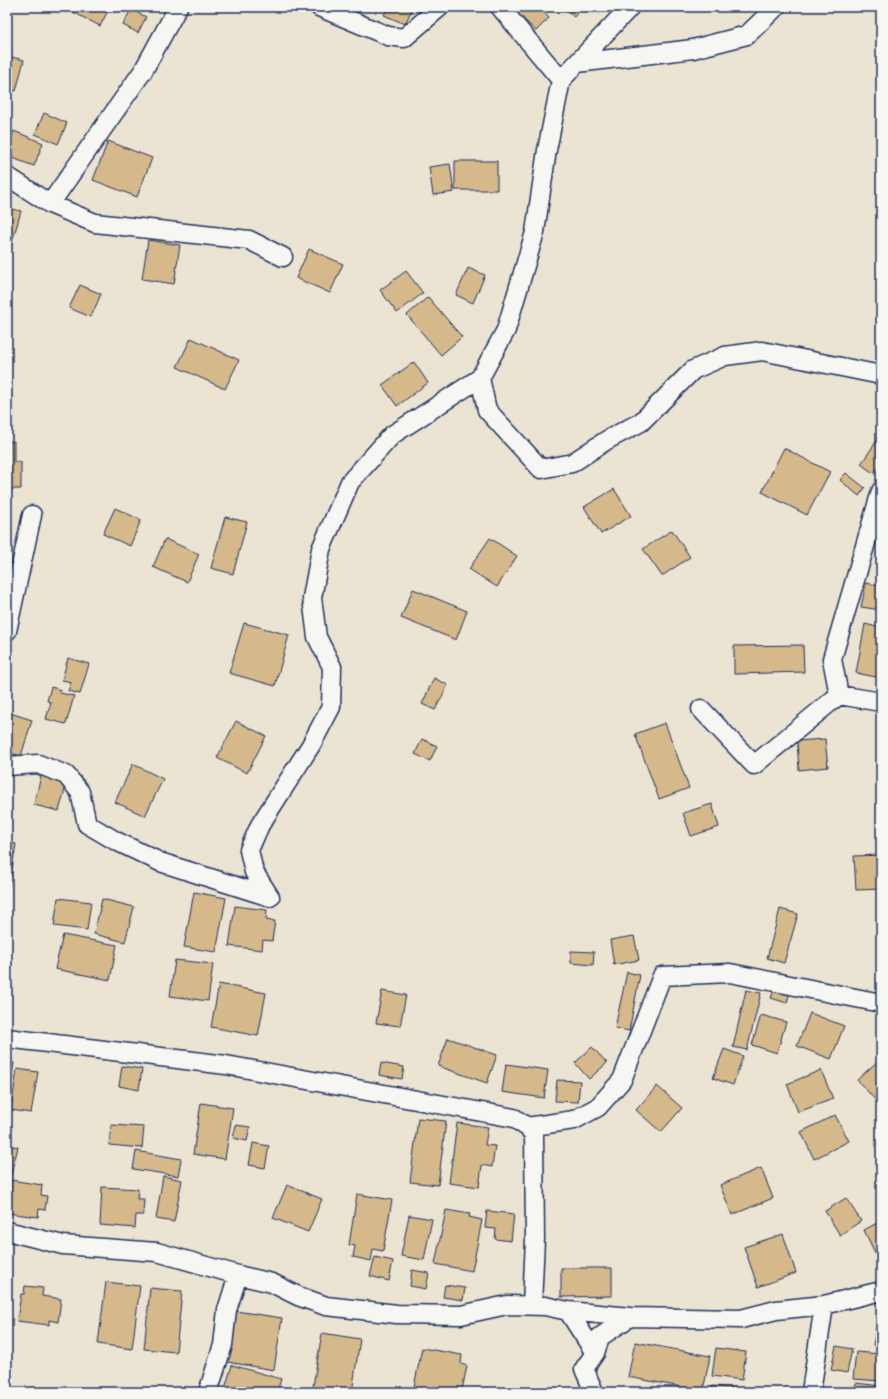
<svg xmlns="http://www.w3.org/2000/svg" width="888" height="1399" font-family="Caveat,sans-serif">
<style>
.building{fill:#d6b98a;stroke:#1b2f5e}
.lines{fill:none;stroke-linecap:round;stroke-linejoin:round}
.minor-casing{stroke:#1b2f5e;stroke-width:21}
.minor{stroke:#f6f6f2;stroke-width:18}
</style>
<rect width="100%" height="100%" fill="#ece4d3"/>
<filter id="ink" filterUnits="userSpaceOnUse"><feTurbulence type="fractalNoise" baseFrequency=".025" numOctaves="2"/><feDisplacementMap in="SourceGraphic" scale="8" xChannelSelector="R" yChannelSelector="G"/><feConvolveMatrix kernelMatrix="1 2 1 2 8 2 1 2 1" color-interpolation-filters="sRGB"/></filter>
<g filter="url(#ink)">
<!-- building -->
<path class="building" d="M 71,7 L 110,7 L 100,26 L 69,10 Z
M 388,7 L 413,7 L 405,24 L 384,15 Z
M 511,7 L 539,7 L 549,18 L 536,31 Z
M 562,7 L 582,7 L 574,17 Z
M 131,9 L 146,17 L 138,33 L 123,25 Z
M 7,56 L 24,60 L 16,91 L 7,89 Z
M 44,113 L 67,123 L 58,144 L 35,134 Z
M 14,131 L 43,143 L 34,166 L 7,156 L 7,150 Z
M 108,141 L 152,158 L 137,197 L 93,180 Z
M 455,161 L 497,161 L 497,190 L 455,190 Z
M 450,164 L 454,192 L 433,195 L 429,167 Z
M 7,208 L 21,211 L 11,246 L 7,245 Z
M 148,240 L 180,245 L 174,284 L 142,279 Z
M 309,249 L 343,264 L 330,293 L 296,278 Z
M 468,268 L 485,275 L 473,303 L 456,295 Z
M 406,271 L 423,293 L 397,313 L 380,290 Z
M 80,285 L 101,294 L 91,317 L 69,308 Z
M 428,297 L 462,337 L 441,355 L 407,315 Z
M 191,338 L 239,360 L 225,389 L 177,367 Z
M 414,362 L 428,383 L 397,406 L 382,385 Z
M 878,439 L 881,441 L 881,465 L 873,473 L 861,464 Z
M 14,441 L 14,462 L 21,462 L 21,489 L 7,489 L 7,442 Z
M 784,448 L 830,472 L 807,515 L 762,492 Z
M 846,473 L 865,488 L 859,496 L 840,480 Z
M 614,489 L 631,516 L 601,534 L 584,507 Z
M 115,508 L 141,520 L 130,546 L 103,534 Z
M 225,517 L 247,522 L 233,574 L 211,568 Z
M 672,530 L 690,557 L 662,576 L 643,549 Z
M 490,538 L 517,556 L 497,587 L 469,569 Z
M 165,539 L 199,554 L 187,582 L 153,567 Z
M 866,583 L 881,586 L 881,610 L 861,607 Z
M 413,589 L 467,611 L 456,640 L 401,618 Z
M 244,623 L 289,635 L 275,686 L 229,673 Z
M 865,624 L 881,628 L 881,678 L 856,673 Z
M 803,645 L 804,672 L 734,674 L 734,646 Z
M 68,658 L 89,664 L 80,694 L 68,691 L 71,682 L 62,680 Z
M 434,678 L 448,685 L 435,710 L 422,704 Z
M 51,687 L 61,690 L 60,693 L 74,696 L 66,724 L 46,719 L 51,702 L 47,701 Z
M 7,712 L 32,720 L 21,756 L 7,752 Z
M 236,721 L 266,736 L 247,773 L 217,758 Z
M 665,723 L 689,788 L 659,799 L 635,734 Z
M 422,739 L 437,746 L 430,761 L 415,754 Z
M 825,739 L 828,767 L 799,770 L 797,741 Z
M 133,764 L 163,779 L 145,816 L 115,802 Z
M 41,776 L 67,782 L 59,811 L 34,805 Z
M 712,804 L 719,827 L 691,836 L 683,813 Z
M 7,842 L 16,844 L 8,892 L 7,892 Z
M 881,855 L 881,889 L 856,890 L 854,856 Z
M 194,892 L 226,898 L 216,952 L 184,947 Z
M 58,898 L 91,902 L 87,930 L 54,926 Z
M 102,899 L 134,907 L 125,942 L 94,934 Z
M 235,906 L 267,910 L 266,920 L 275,921 L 272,941 L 263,940 L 262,950 L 229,946 Z
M 780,909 L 798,914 L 784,963 L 767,958 Z
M 63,935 L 117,945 L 110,980 L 55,969 Z
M 634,936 L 639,960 L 614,965 L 610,940 Z
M 571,951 L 594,952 L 593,965 L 571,963 Z
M 175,960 L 213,964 L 208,1001 L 170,996 Z
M 627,972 L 640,975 L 629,1031 L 615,1028 Z
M 219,984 L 266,993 L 258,1036 L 211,1027 Z
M 746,990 L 761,993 L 747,1050 L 733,1047 Z
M 774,990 L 789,995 L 787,1003 L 771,998 Z
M 382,991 L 406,995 L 400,1026 L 376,1023 Z
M 810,1013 L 844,1026 L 831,1059 L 797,1046 Z
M 761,1015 L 786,1022 L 777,1053 L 752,1045 Z
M 448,1038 L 497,1055 L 487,1083 L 438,1066 Z
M 592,1047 L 607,1063 L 589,1079 L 575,1063 Z
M 724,1049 L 743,1056 L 733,1085 L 713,1078 Z
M 881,1058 L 881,1106 L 857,1080 Z
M 7,1062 L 14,1063 L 7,1106 Z
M 381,1063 L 404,1067 L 402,1079 L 379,1075 Z
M 506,1064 L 548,1070 L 544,1098 L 502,1092 Z
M 122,1066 L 142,1069 L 139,1090 L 119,1086 Z
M 17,1069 L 38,1072 L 31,1113 L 11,1110 Z
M 821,1070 L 833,1099 L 798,1112 L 787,1084 Z
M 557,1080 L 580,1081 L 578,1102 L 555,1101 Z
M 657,1086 L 682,1108 L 661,1132 L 636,1110 Z
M 201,1103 L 233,1108 L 225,1159 L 193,1154 Z
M 835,1115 L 849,1141 L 814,1159 L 801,1132 Z
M 418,1118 L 446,1121 L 438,1185 L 410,1182 Z
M 457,1123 L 488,1127 L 485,1145 L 495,1146 L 492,1167 L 482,1165 L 479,1187 L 449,1183 Z
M 111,1125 L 144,1127 L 142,1148 L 109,1145 Z
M 236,1125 L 250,1127 L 247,1141 L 233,1138 Z
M 253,1143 L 269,1146 L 265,1168 L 249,1165 Z
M 7,1145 L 18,1147 L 10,1179 L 7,1179 Z
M 136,1151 L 181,1159 L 178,1176 L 133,1169 Z
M 761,1168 L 773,1198 L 732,1215 L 720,1185 Z
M 163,1176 L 182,1180 L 174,1222 L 156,1219 Z
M 11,1180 L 42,1185 L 41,1195 L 47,1196 L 45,1210 L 39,1209 L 38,1217 L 7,1213 Z
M 287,1185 L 322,1199 L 308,1232 L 273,1218 Z
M 102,1187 L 138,1189 L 137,1199 L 144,1199 L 143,1215 L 136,1215 L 135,1228 L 100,1225 Z
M 357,1194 L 392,1200 L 383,1251 L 373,1249 L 371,1261 L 353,1257 L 355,1246 L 349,1245 Z
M 846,1198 L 861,1221 L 840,1235 L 825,1211 Z
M 446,1210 L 470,1214 L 469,1217 L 482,1220 L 472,1271 L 435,1264 Z
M 487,1211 L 514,1214 L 511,1241 L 495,1239 L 496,1229 L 485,1228 Z
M 409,1215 L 432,1219 L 424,1260 L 401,1256 Z
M 881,1221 L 881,1263 L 880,1263 L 864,1230 Z
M 783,1234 L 796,1273 L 758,1287 L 744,1247 Z
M 375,1257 L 393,1261 L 389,1281 L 370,1276 Z
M 561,1268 L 612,1268 L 612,1296 L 561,1297 Z
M 412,1270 L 429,1273 L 426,1289 L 410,1286 Z
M 106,1282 L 140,1286 L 132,1349 L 98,1344 Z
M 445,1285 L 465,1288 L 463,1300 L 443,1297 Z
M 25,1286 L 43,1288 L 42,1296 L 61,1299 L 58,1322 L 49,1320 L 49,1325 L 17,1321 L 21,1294 L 24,1294 Z
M 150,1288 L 182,1291 L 176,1352 L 144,1349 Z
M 236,1311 L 282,1318 L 274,1370 L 228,1362 Z
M 879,1314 L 881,1314 L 881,1347 L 873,1345 Z
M 322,1333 L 360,1339 L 352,1392 L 312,1392 Z
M 635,1342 L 710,1356 L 703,1391 L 628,1377 Z
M 836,1346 L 852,1349 L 847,1373 L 831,1370 Z
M 422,1348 L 462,1355 L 461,1364 L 467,1366 L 462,1390 L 456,1389 L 456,1392 L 442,1392 L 414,1387 Z
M 716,1348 L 746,1352 L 742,1380 L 712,1376 Z
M 856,1352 L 881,1354 L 881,1381 L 853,1379 Z
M 232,1365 L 281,1379 L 277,1392 L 224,1392 Z
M 856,1383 L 881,1386 L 881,1392 L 854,1392 Z
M 712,1386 L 744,1389 L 743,1392 L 711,1392 Z"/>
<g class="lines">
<defs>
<path id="minor" d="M 319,7 L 388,36 L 404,38 L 440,7
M 500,7 L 561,80
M 630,7 L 561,80 L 547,150 L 535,232 L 506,330 L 480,378 L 487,410 L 541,469 L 572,463 L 607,440 L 641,422 L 693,370 L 725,356 L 762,351 L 881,375
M 577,63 L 693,49 L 747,35 L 776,7
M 7,176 L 50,204 L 95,223 L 249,240 L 283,257
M 50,204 L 143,71 L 178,7
M 7,631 L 32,515
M 839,695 L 832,659 L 881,491
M 701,709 L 754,765 L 839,695 L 881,702
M 7,766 L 38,764 L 66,775 L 80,792 L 87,824 L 116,841 L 160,862 L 270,897
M 270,897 L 254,872 L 249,850 L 260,825 L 311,745 L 331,707 L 332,667 L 317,637 L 312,598 L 321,549 L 350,482 L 392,435 L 480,378
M 7,1038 L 226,1065 L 514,1118 L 527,1127 L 534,1134 L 535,1239 L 532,1305
M 527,1127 L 574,1120 L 598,1107 L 622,1080 L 662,976 L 730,973 L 881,1003
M 7,1231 L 63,1245 L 157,1252 L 238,1275 L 272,1283 L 298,1296 L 326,1306 L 397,1314 L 461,1315 L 507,1305 L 545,1306 L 568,1311 L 630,1317 L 741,1319 L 776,1310 L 824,1305 L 881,1291
M 568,1311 L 595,1353
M 208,1392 L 223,1345 L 227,1310 L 238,1275
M 594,1392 L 584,1369 L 595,1353 L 600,1337 L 630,1317
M 811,1392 L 824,1305"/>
</defs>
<!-- minor casing -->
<use href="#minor" class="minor-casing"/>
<!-- minor -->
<use href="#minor" class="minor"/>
</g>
</g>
<!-- margin -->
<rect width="888" height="1399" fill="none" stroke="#f6f6f2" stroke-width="24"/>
<rect x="12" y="12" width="864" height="1375" fill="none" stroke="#1b2f5e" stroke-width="1.5" filter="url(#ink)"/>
</svg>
